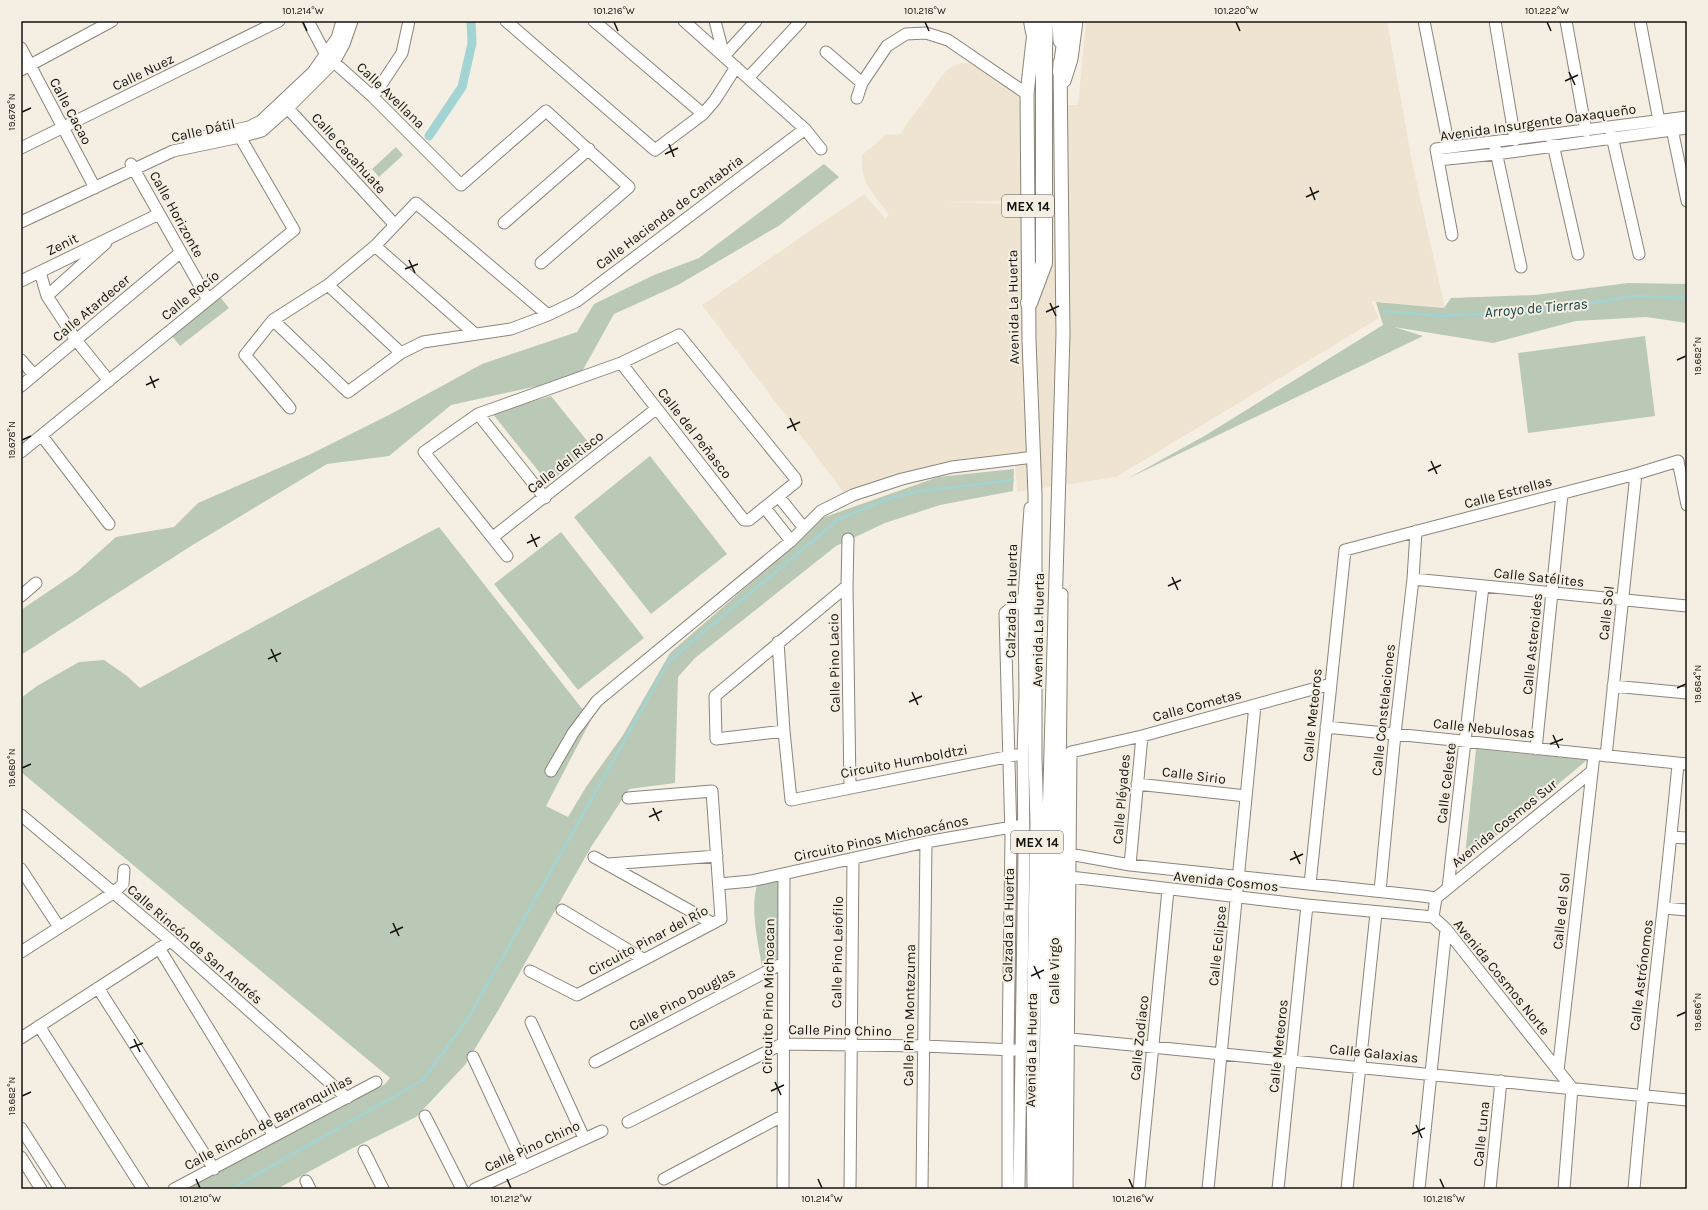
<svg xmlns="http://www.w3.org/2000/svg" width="1708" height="1210" font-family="Karla,sans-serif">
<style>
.built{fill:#eee4d1;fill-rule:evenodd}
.green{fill:#b9c9b5}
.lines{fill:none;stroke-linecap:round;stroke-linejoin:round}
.stream{stroke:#a2d4d4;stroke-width:2.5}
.canal{stroke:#a2d4d4;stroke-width:9}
.minor-casing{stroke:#8b857a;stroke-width:13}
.major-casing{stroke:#8b857a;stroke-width:15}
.highway-casing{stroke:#8b857a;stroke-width:18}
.minor{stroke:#fff;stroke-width:11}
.major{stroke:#fff;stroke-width:13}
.highway{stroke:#fff;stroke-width:16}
.ticks{fill:none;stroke:#14120e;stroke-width:1.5}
.labels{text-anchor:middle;stroke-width:4;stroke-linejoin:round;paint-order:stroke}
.shield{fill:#f5efe3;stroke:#58544e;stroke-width:1}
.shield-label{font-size:13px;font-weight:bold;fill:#14120e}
.street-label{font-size:14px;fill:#14120e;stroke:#f5efe3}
.water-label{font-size:15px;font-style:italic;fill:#134142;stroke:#f5efe3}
.neatline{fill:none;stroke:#14120e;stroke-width:1.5}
.ticks-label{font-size:10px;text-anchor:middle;fill:#14120e}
</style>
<rect width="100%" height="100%" fill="#f5efe3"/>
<!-- built -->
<path class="built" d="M 1086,21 L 1387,21 L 1412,162 L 1445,308 L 1371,301 L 1379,318 L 1116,477 L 1017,492 L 1015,466 L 947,475 L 890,488 L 851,502 L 702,305 L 864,194 L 885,218 L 889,215 L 870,189 L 865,180 L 862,168 L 862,155 L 886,135 L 900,134 L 941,77 L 948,69 L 960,63 L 971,63 L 1019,96 L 1019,105 L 1078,105 ZM 1016,201 L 1013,204 L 946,202 Z"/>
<!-- green -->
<path class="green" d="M 396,147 L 403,155 L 379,177 L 372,169 Z
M 824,164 L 839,177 L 780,225 L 678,285 L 614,314 L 579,377 L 451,405 L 389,456 L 327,464 L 191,546 L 21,655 L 21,610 L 77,572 L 116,537 L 174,527 L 198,503 L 311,454 L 389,415 L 482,364 L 577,332 L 594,304 L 654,275 L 699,258 Z
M 1628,283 L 1687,284 L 1687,323 L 1646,317 L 1576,321 L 1493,343 L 1394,327 L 1423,336 L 1127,479 L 1206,435 L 1383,325 L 1376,302 L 1444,308 L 1451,298 L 1535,295 Z
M 220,297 L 229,308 L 180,346 L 171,335 Z
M 1645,336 L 1655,416 L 1528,433 L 1518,353 Z
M 551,396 L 593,448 L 548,483 L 492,413 Z
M 650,456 L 727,554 L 651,614 L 574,517 Z
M 1014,469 L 1013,491 L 940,505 L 885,523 L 836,546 L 695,658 L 678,677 L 675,783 L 629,789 L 591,847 L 499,1009 L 465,1065 L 416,1117 L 349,1150 L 277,1189 L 187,1189 L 359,1098 L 385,1084 L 390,1078 L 21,772 L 21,698 L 37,686 L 79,662 L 104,660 L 127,676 L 140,688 L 439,527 L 591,720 L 546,806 L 568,817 L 586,787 L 623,735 L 670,653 L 786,552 L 822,518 L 938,477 Z
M 561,532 L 644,638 L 578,690 L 494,584 Z
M 1476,749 L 1587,760 L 1468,859 L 1465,856 Z
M 782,880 L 781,957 L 762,967 C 758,941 750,911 757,885 Z"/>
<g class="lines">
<!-- stream -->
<path class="stream" d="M 1384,311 L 1440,316 L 1559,309 L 1631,296 L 1687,298
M 231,1189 L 423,1080 L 469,1017 L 669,661 L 839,519 L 890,498 L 921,491 L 1013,480"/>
<!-- canal -->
<path class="canal" d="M 429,136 L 462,87 L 472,43 L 471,21"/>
<defs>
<path id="minor" d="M 308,21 L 326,55 L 373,97 L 461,185 L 546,111 L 629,187 L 541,263
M 506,21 L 655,150 L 703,114 L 715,100 L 736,67
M 594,21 L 703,114
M 684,21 L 805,129 L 821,149
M 715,21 L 724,56
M 1424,21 L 1449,147
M 1495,21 L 1515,140
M 1566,21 L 1586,131
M 1640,21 L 1659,121
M 21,48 L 95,188
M 826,52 L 862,83
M 724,56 L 756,21
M 21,70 L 112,21
M 748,78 L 801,21
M 1065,81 L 1072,59 L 1077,21
M 373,97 L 402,53 L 409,21
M 857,98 L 862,83 L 887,46 L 906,34 L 926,33 L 948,40 L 1027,94
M 283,103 L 395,225
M 1671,124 L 1687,201
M 1611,132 L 1639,254
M 189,140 L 249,127 L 261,121 L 313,72 L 337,38 L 342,21
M 1552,140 L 1578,254
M 1495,147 L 1521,267
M 21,148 L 279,21
M 1438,160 L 1496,154 L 1687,128
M 131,164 L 208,300
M 21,222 L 173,151 L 240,137 L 262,131 L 288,108 L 334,62 L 344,44 L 352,21
M 504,223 L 589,149
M 1452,235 L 1436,149 L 1687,117
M 375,246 L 475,334
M 40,272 L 47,296 L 76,340 L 109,381
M 21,281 L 159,214
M 328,285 L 401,353
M 47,296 L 106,243
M 273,320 L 348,392 L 401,353 L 423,342 L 511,329 L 548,315 L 577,301 L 805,129
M 21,360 L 34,375
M 21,386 L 181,252
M 290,408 L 245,355 L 273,320 L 328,285 L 375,246 L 416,203 L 548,315
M 478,414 L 545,498
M 42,436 L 109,524
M 21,452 L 294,230 L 240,137
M 779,497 L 804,528
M 765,508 L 791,541
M 493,537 L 656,409
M 848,539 L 847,586 L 850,787
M 507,556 L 424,452 L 478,414 L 621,363 L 679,335 L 795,478 L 796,482 L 749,520 L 744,520 L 621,363
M 1413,579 L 1687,606
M 21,596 L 36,583
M 778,642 L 784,731 L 791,800 L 1016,755
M 1613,686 L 1687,693
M 1326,727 L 1687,764
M 784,731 L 716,739 L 715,696 L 847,586
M 1536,749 L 1562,494
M 1606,756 L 1636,474
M 551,771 L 573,733 L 597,701 L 791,541 L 821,511 L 853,495 L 902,479 L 952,467 L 1034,457
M 1137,784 L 1246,796
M 21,815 L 171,941 L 347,1098
M 1671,837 L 1687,838
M 1064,853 L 1130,865 L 1422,896 L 1436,898
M 594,857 L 712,923
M 608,864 L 717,856
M 1130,865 L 1142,736
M 21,869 L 59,927
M 1062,876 L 1307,905 L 1433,917
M 719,884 L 751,881 L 926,842 L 1018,826
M 1310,884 L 1345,550 L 1636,474 L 1678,461 L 1687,505
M 1448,888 L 1483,586
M 1380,891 L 1395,734 L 1413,579 L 1416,531
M 1436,898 L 1433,917 L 1446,929 L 1572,1088
M 1436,898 L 1591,772
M 1664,908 L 1687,910
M 562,910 L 643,959
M 159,948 L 274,1136
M 21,952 L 113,893 L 123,884 L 124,870
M 530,971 L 577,995 L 721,919 L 712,791 L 628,798
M 98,988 L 214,1169
M 531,1022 L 584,1138
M 39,1026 L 143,1189
M 21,1038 L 166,944
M 1061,1038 L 1687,1100
M 473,1057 L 524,1167
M 595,1062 L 783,963
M 1558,1071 L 1594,755
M 425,1116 L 462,1189
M 628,1122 L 782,1044 L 924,1046 L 1014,1050
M 21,1128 L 60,1189
M 364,1151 L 383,1189
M 21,1157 L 41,1189
M 664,1179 L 782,1116
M 306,1181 L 310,1189
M 174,1189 L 376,1082
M 475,1189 L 602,1131
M 783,1189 L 784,874
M 850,1189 L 853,859
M 922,1189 L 926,842
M 1008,1189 L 1008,1051 L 1011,837 L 1005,613 L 1024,597
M 1019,1189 L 1024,851 L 1023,755 L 1025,694 L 1024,597 L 1030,508
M 1056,1189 L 1062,594
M 1067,1189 L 1071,752 L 1142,736 L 1331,684
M 1139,1189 L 1168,890
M 1208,1189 L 1255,705
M 1278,1189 L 1307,905
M 1347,1189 L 1376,913
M 1419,1189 L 1446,929
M 1490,1189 L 1501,1081
M 1564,1189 L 1572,1088
M 1634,1189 C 1646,1047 1665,906 1678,764"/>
<path id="major" d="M 1059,21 L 1060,41
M 1034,1189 L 1033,1051 L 1037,822 L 1035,757 L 1035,495 L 1029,340 L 1027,94 L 1035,23
M 1045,1189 L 1049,820 L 1063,334 L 1060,63"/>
<path id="highway" d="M 1032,21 L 1034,32
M 1061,72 L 1068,21
M 1029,303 L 1044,263 L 1044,49 L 1045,21"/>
</defs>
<!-- minor casing -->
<use href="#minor" class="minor-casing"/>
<!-- major casing -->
<use href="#major" class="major-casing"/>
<!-- highway casing -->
<use href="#highway" class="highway-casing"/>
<!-- minor -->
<use href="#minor" class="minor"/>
<!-- major -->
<use href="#major" class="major"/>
<!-- highway -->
<use href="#highway" class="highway"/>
</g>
<!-- ticks -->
<path class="ticks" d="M 303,22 L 307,31M 614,22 L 618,31M 925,22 L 929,31M 1236,22 L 1240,31M 1547,22 L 1551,31M 1569,72 L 1575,85M 1565,81 L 1578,75M 22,112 L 31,108M 669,144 L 674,157M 665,154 L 678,148M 1310,187 L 1315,200M 1306,197 L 1319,191M 409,260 L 415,273M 405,269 L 418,264M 1050,303 L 1056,316M 1046,312 L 1059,306M 1677,360 L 1686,356M 150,376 L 155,388M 146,385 L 159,379M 790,418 L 796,431M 787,428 L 800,422M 22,440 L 31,436M 1431,461 L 1437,474M 1428,471 L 1441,465M 531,534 L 537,547M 527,543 L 540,537M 1172,577 L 1178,590M 1168,586 L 1181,580M 271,649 L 277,662M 268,659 L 281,653M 1677,688 L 1686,684M 912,692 L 918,705M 909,702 L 922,696M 1553,735 L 1559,748M 1550,744 L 1563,739M 22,768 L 31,764M 653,808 L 659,821M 649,817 L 662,811M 1294,851 L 1300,864M 1290,860 L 1303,854M 393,923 L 399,936M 390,933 L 403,927M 1034,966 L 1040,979M 1031,976 L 1044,970M 1677,1016 L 1686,1012M 134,1039 L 140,1052M 130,1048 L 143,1043M 775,1082 L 781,1095M 771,1091 L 784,1085M 22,1096 L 31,1092M 1416,1125 L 1422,1138M 1412,1134 L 1425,1128M 196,1179 L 200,1188M 507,1179 L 511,1188M 818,1179 L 822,1188M 1129,1179 L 1133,1188M 1440,1179 L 1444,1188"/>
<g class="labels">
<!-- shield labels -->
<g class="shield">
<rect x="1002" y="195" width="52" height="22" rx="3"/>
<rect x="1011" y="831" width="52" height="22" rx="3"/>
</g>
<g class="shield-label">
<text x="1028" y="211">MEX 14</text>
<text x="1037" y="847">MEX 14</text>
</g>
<!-- street labels -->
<g class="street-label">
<text transform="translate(143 72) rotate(-26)" y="5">Calle Nuez</text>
<text transform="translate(391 95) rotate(44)" y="5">Calle Avellana</text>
<text transform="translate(71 111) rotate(62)" y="5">Calle Cacao</text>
<text transform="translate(1538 122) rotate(-8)" y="5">Avenida Insurgente Oaxaqueño</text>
<text transform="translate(203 130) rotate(-13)" y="5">Calle Dátil</text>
<text transform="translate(349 153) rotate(48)" y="5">Calle Cacahuate</text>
<text transform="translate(669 212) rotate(-37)" y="5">Calle Hacienda de Cantabria</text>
<text transform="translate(177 214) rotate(61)" y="5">Calle Horizonte</text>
<text transform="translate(62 244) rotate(-26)" y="5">Zenit</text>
<text transform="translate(190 295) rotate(-39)" y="5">Calle Rocío</text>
<text transform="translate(1013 307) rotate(-91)" y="5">Avenida La Huerta</text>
<text transform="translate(91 308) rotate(-40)" y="5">Calle Atardecer</text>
<text transform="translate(695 433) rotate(52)" y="5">Calle del Peñasco</text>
<text transform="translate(565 462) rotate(-38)" y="5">Calle del Risco</text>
<text transform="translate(1508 492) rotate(-15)" y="5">Calle Estrellas</text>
<text transform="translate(1539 577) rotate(6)" y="5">Calle Satélites</text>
<text transform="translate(1011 601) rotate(-89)" y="5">Calzada La Huerta</text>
<text transform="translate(1606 613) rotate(-84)" y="5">Calle Sol</text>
<text transform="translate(1038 630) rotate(-89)" y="5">Avenida La Huerta</text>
<text transform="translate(1532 644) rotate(-84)" y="5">Calle Asteroides</text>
<text transform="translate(834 663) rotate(-91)" y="5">Calle Pino Lacio</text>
<text transform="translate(1197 705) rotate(-15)" y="5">Calle Cometas</text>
<text transform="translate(1383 710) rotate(-84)" y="5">Calle Constelaciones</text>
<text transform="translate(1312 715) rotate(-84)" y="5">Calle Meteoros</text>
<text transform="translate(1484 728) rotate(6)" y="5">Calle Nebulosas</text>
<text transform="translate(904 761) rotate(-11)" y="5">Circuito Humboldtzi</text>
<text transform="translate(1194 775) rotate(7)" y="5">Calle Sirio</text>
<text transform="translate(1446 783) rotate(-83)" y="5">Calle Celeste</text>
<text transform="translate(1121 799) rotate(-85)" y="5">Calle Pléyades</text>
<text transform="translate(1504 823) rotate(-39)" y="5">Avenida Cosmos Sur</text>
<text transform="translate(881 838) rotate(-12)" y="5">Circuito Pinos Michoacános</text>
<text transform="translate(1226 881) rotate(6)" y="5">Avenida Cosmos</text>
<text transform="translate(1561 911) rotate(-84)" y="5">Calle del Sol</text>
<text transform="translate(1008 925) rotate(-89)" y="5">Calzada La Huerta</text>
<text transform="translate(648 940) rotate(-28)" y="5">Circuito Pinar del Río</text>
<text transform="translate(195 944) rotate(41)" y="5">Calle Rincón de San Andrés</text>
<text transform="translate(1217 946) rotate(-84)" y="5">Calle Eclipse</text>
<text transform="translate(837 952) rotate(-89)" y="5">Calle Pino Leiofilo</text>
<text transform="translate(1054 971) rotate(-90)" y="5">Calle Virgo</text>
<text transform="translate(1641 975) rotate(-83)" y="5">Calle Astrónomos</text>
<text transform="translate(1502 977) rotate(51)" y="5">Avenida Cosmos Norte</text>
<text transform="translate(768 996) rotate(-89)" y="5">Circuito Pino Michoacan</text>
<text transform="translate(682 999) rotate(-28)" y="5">Calle Pino Douglas</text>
<text transform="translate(909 1015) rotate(-89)" y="5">Calle Pino Montezuma</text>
<text transform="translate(840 1030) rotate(1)" y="5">Calle Pino Chino</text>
<text transform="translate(1139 1038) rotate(-84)" y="5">Calle Zodiaco</text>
<text transform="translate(1278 1046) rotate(-84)" y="5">Calle Meteoros</text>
<text transform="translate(1031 1050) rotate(-89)" y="5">Avenida La Huerta</text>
<text transform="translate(1374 1053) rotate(6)" y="5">Calle Galaxias</text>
<text transform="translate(268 1122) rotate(-28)" y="5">Calle Rincón de Barranquillas</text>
<text transform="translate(1481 1134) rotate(-84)" y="5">Calle Luna</text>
<text transform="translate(532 1146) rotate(-25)" y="5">Calle Pino Chino</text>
</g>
<!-- water labels -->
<g class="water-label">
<text transform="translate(1536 308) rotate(-5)" y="5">Arroyo de Tierras</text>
</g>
</g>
<!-- border -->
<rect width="1708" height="1210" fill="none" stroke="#f5efe3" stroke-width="44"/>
<rect x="22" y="22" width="1664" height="1166" class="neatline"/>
<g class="ticks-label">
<text x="303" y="14">101.214°W</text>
<text x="614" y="14">101.216°W</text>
<text x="925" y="14">101.218°W</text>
<text x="1236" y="14">101.220°W</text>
<text x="1547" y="14">101.222°W</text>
<text transform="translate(11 112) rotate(-90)" y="4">19.676°N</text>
<text transform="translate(1697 356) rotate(-90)" y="4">19.682°N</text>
<text transform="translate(11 440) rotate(-90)" y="4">19.678°N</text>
<text transform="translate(1697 684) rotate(-90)" y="4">19.684°N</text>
<text transform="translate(11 768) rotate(-90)" y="4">19.680°N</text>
<text transform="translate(1697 1012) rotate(-90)" y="4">19.686°N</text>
<text transform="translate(11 1096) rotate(-90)" y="4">19.682°N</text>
<text x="200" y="1202">101.210°W</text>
<text x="511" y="1202">101.212°W</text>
<text x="822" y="1202">101.214°W</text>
<text x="1133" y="1202">101.216°W</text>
<text x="1444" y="1202">101.218°W</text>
</g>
</svg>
